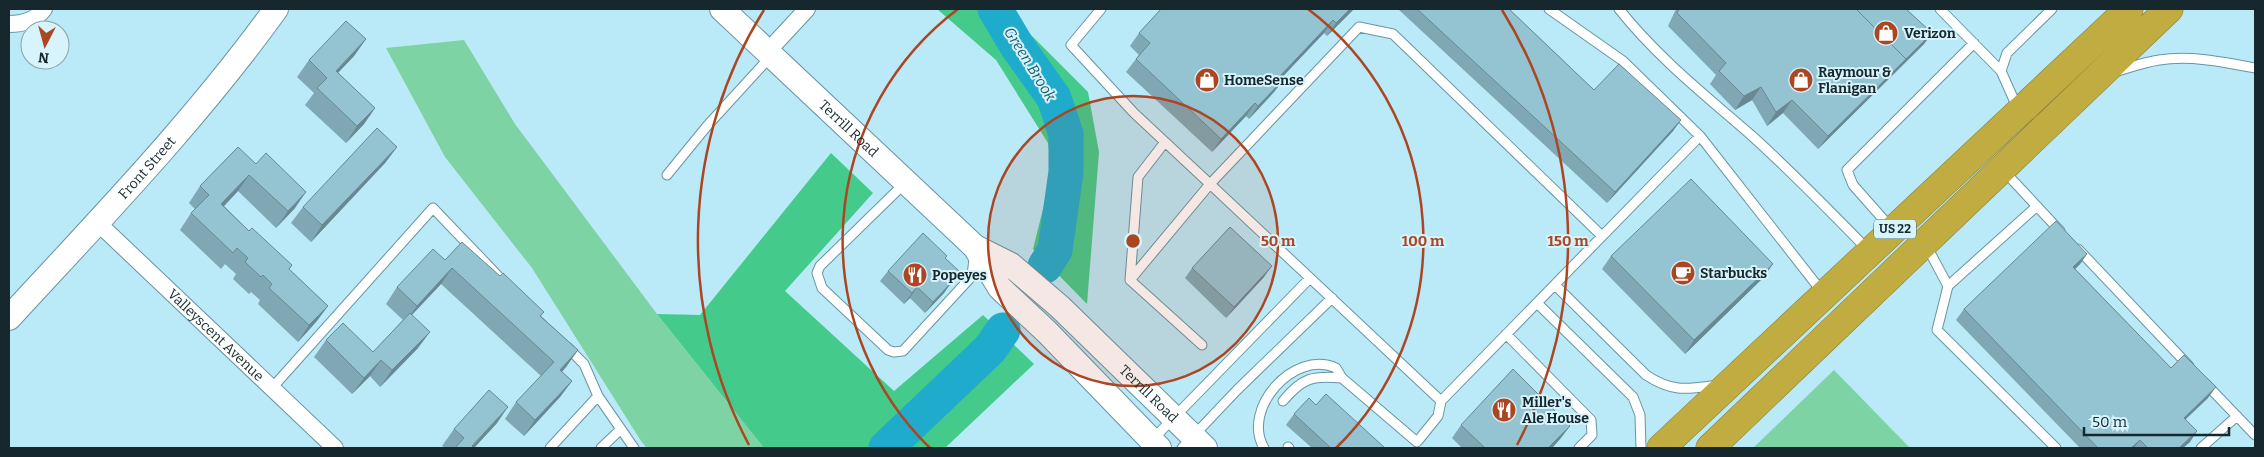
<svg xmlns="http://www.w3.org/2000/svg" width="2264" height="457" font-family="Bitter,serif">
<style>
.green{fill:#7ed3a4}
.forest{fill:#44ca8a}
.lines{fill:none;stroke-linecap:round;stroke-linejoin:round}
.river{stroke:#1faccc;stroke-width:35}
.lane-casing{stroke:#6895a2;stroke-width:11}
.street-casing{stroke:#6895a2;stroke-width:18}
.secondary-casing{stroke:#6895a2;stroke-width:26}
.highway-casing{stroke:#847e39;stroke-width:29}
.lane{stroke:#fff;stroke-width:9}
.street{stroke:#fff;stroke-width:16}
.secondary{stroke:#fff;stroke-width:24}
.highway{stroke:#c0ac40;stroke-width:28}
.wall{fill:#7fa8b4}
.shaded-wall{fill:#688892}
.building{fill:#94c3d1;stroke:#688892}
.ring{fill:none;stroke:#ac4521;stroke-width:2.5}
.labels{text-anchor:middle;stroke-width:4;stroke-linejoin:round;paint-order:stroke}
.shield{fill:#d7f3fc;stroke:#50656b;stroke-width:1}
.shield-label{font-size:12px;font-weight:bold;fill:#16282d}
.poi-label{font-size:14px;font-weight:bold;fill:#16282d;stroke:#d7f3fc;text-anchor:start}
.street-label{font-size:14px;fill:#16282d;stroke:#d7f3fc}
.water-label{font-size:15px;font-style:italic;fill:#175d6e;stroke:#d7f3fc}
.centre{fill:#ac4521;stroke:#d7f3fc;stroke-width:2.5}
.ring-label{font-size:15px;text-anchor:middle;font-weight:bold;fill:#ac4521;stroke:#d7f3fc;stroke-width:4;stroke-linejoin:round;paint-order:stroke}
</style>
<rect width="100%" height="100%" fill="#bae9f8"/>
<!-- green -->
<path class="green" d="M 464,40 L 515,124 L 657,314 L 764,448 L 647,448 L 641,441 L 532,268 L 445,157 L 386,48 Z
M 1834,370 L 1910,448 L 1753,448 Z"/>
<!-- forest -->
<path class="forest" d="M 937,9 L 1012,9 L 1025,29 L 1088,92 L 1099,152 L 1087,304 L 1033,249 L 1052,173 L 1048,143 L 996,60 Z
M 831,153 L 873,193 L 785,291 L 894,391 L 983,315 L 1034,364 L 945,448 L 764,448 L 657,314 L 700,315 Z"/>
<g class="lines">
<!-- river -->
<path class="river" d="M 995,9 L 1017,46 L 1054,98 L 1066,134 L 1066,172 L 1055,250 L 1045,266
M 886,448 L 990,349 L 1003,330"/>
<defs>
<path id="lane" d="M 1101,9 L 1071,45 L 1134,113 L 1210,184 L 1130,280
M 1549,9 L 1623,61 L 1700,136 L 1823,293
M 1619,9 C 1657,57 1705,95 1751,135 C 1792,172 1830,211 1868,250
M 1940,9 L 2001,71 L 2018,109
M 2001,71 L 2007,53 L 2052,9
M 2118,71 C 2131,67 2145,62 2159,60 C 2190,55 2224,62 2255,68
M 1165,142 L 1138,177 L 1130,280 L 1202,345
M 2004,171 L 2060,231
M 667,175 L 707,126 L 771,56
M 906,182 L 820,266 L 817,273 L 822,288 L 888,350 L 894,352 L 903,351 L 972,276 L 974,258
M 2037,206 L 1948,286 L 1937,330 L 2056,448
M 1891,228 L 1853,185 L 1847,170 L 1974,43
M 1926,245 L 1948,286
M 2078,249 L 2189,366
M 1555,285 L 1646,375 C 1673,393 1688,389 1718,385
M 1537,303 L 1633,397 L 1640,415 L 1641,448
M 1506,334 L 1591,420 L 1592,435 L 1579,448
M 2205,383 L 2255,435
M 272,388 L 433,208 L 500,278
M 598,396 L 634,448
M 1283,401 C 1302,378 1313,375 1342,378
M 1441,401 L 1210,184 L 1359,27 L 1393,34 L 1602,236
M 1153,439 L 1310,278
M 1288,447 L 1289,448
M 550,448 L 598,396 L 584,364 L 567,347
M 601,448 L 621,429
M 1182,448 L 1237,390 L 1332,298
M 1264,448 C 1241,409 1294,349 1336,368 L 1342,378 L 1417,442 L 1438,416 L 1441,401 L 1700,136
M 2201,448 L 2237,416"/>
<g id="street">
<path d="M 9,24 C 22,24 36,20 44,9"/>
<path d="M 767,52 L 807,9"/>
<path id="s1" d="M 97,222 L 335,448"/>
</g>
<g id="secondary">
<path id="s2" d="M 722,9 L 975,247 L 1000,288 L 1047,332 L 1159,448"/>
<path id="s3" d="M 975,247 L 1011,265 L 1060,307 L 1205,448"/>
<path id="s4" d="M 9,318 C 101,218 196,120 276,9"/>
</g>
<path id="highway" d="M 1661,448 L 2129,9
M 1710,448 L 2169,9"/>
</defs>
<!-- lane casing -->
<use href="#lane" class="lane-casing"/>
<!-- street casing -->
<use href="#street" class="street-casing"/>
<!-- secondary casing -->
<use href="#secondary" class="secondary-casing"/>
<!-- highway casing -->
<use href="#highway" class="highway-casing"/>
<!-- lane -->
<use href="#lane" class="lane"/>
<!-- street -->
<use href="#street" class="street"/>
<!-- secondary -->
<use href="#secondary" class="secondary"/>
<!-- highway -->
<use href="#highway" class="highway"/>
</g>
<!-- wall -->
<path class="wall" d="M 1161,9 L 1354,9 L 1327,36 L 1324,33 L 1282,77 L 1284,79 L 1274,92 L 1249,119 L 1246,116 L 1212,152 L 1126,72 L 1139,55 L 1130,46 L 1139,33 Z
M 1398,9 L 1509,9 L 1594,90 L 1681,120 L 1673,131 L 1607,203 Z
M 1676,9 L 1906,9 L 1932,33 L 1924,44 L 1818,149 L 1783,113 L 1767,126 L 1752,100 L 1735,110 L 1710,84 L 1716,75 L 1668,26 Z
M 366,39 L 354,56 L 338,73 L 375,108 L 364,124 L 346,143 L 305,105 L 314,93 L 297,77 L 309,60 Z
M 238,147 L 295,208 L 276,228 L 238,191 L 224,206 L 249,231 L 292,265 L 289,269 L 328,306 L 316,322 L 298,342 L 258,304 L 260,300 L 251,292 L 249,294 L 233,279 L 236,274 L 225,264 L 221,269 L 180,230 L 191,213 L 195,209 L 189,203 L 200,186 Z
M 397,147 L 385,163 L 311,242 L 291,223 L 303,207 Z
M 2087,254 L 2080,264 L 2075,269 L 2171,368 L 2208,398 L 2186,419 L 2190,442 L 2183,448 L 2080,448 L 1956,320 L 1964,309 Z
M 1611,256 L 1764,277 L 1685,354 L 1602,269 Z
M 945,258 L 951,283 L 944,293 L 925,313 L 910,298 L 904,304 L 880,281 L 888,271 Z
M 445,260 L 500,276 L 544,312 L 541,316 L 578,350 L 566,367 L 562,372 L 572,381 L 560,397 L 524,436 L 505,419 L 516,402 L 541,376 L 441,284 L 412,315 L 418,348 L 380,387 L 370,376 L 352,394 L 314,357 L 326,340 L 373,352 L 403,320 L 386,304 L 397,287 Z
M 1192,268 L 1264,277 L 1226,318 L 1185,278 Z
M 1316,405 L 1385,448 L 1312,448 L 1286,425 L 1294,414 Z
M 497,423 L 474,448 L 445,448 L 442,446 L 454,429 Z
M 1461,425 L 1570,426 L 1560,439 L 1552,448 L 1462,448 L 1452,438 Z"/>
<!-- shaded-wall -->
<path class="shaded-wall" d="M 1350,9 L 1354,9 L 1327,36 L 1336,23 Z
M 1333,20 L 1324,33 L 1271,89 L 1280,76 Z
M 1932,33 L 1924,44 L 1818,149 L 1828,136 Z
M 366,39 L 354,56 L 324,87 L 336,71 Z
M 1284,79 L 1274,92 L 1249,119 L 1258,106 Z
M 1761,87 L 1752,100 L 1735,110 L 1744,96 Z
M 1792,100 L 1783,113 L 1767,126 L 1776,112 Z
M 1255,103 L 1246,116 L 1212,152 L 1221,139 Z
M 375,108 L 364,124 L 346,143 L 357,126 Z
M 1681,120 L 1673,131 L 1607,203 L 1615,192 Z
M 397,147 L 385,163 L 311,242 L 322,225 Z
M 249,175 L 238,191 L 210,221 L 221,204 Z
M 306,192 L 295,208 L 276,228 L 288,211 Z
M 2087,254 L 2080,264 L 2066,278 L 2073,267 Z
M 1773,264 L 1764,277 L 1685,354 L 1694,340 Z
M 1272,266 L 1264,277 L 1226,318 L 1234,307 Z
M 452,268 L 441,284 L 405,322 L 417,306 Z
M 959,271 L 952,282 L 942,291 L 950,281 Z
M 951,283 L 944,293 L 925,313 L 933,302 Z
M 917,287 L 910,298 L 904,304 L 912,293 Z
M 328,306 L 316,322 L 298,342 L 309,325 Z
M 430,332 L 418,348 L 380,387 L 392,370 Z
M 578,350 L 566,367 L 549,386 L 560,370 Z
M 381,360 L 370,376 L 352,394 L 364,378 Z
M 572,381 L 560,397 L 524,436 L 535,420 Z
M 2216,387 L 2208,398 L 2176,428 L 2184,418 Z
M 508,407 L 497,423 L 474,448 L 471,448 Z
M 1570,426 L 1560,439 L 1552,448 L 1548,448 Z
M 2197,431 L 2190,442 L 2183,448 L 2179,448 Z
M 2140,440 L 2134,448 L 2131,448 Z"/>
<!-- building -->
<path class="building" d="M 1161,9 L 1350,9 L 1336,23 L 1333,20 L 1280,76 L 1284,79 L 1258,106 L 1255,103 L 1221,139 L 1136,59 L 1150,43 L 1139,33 Z
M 1417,9 L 1509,9 L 1594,90 L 1619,64 L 1681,120 L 1615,192 Z
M 1679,9 L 1858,9 L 1857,10 L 1906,59 L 1828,136 L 1792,100 L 1776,112 L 1761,87 L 1744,96 L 1719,71 L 1726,63 L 1677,13 Z
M 1859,9 L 1906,9 L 1932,33 L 1904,61 L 1906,59 L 1857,10 Z
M 346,21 L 366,39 L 336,71 L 375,108 L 357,126 L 317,88 L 327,78 L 309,60 Z
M 377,128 L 397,147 L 322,225 L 303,207 Z
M 238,147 L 256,164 L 266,153 L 306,192 L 288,211 L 249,175 L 221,204 L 249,231 L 252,228 L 292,265 L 289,269 L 328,306 L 309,325 L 269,288 L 272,284 L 263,275 L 261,277 L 245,262 L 248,258 L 237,248 L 233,253 L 191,213 L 209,195 L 200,186 Z
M 1691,179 L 1773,264 L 1694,340 L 1611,256 Z
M 2056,221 L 2087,254 L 2073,267 L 2171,368 L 2184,355 L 2216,387 L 2184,418 L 2197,431 L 2179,448 L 2148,448 L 2140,440 L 2131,448 L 2098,448 L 1964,309 Z
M 1230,227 L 1272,266 L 1234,307 L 1192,268 Z
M 923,233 L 947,256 L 945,258 L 959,271 L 950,281 L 951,283 L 933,302 L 917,287 L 912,293 L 888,271 Z
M 462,242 L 500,276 L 503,273 L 544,312 L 540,316 L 578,350 L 560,370 L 572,381 L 535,420 L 516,402 L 554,362 L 452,268 L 417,306 L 397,287 L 433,249 L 445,260 Z
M 410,313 L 430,332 L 392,370 L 381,360 L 364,378 L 326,340 L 343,323 L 373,352 Z
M 1513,369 L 1570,426 L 1548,448 L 1485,448 L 1461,425 Z
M 489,390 L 508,407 L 472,446 L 474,448 L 455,448 L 464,438 L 454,429 Z
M 1326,394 L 1385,448 L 1331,448 L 1294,414 L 1309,398 L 1316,405 Z"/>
<!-- distance rings -->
<circle cx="1133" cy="241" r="145" fill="#ac4521" fill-opacity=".12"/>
<g class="ring">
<circle cx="1133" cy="241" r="145"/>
<path d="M930 448A290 290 0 0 1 958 9M1308 9A290 290 0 0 1 1336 448"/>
<path d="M749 445A435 435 0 0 1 764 10M1502 10A435 435 0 0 1 1517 445"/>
</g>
<!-- icons -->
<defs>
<symbol id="shop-disc" viewBox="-11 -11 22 22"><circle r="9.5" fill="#ac4521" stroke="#d7f3fc"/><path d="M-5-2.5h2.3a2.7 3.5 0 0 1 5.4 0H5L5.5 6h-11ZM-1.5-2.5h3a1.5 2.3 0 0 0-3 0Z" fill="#fff"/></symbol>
<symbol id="cafe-disc" viewBox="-11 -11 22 22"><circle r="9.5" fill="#ac4521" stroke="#d7f3fc"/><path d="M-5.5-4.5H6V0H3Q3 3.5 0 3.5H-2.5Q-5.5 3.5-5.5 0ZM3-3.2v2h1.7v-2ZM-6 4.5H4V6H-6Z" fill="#fff"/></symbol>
<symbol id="restaurant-disc" viewBox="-11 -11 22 22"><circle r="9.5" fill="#ac4521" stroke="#d7f3fc"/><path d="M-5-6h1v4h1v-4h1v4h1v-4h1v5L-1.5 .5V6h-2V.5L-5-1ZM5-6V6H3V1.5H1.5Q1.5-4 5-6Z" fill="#fff"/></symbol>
</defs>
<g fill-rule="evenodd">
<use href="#shop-disc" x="1872" y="19" width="28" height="28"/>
<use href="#shop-disc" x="1193" y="66" width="28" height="28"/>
<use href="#shop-disc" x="1787" y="66" width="28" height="28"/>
<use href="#cafe-disc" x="1669" y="259" width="28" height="28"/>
<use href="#restaurant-disc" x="901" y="261" width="28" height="28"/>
<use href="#restaurant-disc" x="1490" y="396" width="28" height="28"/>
</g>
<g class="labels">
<!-- shield labels -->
<rect class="shield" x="1874" y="219.5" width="42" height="19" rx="4"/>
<g class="shield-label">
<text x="1895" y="233">US 22</text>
</g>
<!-- poi labels -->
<g class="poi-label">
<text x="1904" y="38">Verizon</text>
<text x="1818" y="77">Raymour &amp;<tspan x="1818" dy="16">Flanigan</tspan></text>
<text x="1224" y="85">HomeSense</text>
<text x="1700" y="278">Starbucks</text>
<text x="932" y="280">Popeyes</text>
<text x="1522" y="407">Miller's<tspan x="1522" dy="16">Ale House</tspan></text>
</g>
<!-- street labels -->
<g class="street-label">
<text dy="5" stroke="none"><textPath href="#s2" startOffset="174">Terrill Road</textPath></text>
<text dy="5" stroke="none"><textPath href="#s4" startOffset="204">Front Street</textPath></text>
<text dy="5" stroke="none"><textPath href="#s1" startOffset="164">Valleyscent Avenue</textPath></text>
<text dy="5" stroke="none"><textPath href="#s3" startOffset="229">Terrill Road</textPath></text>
</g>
<!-- water labels -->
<g class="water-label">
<text transform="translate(1030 64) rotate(58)" y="5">Green Brook</text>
</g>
</g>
<circle cx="1133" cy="241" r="8" class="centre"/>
<g class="ring-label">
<text x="1278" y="246">50 m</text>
<text x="1423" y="246">100 m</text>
<text x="1568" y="246">150 m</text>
</g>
<!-- border -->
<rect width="2264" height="457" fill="none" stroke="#16282d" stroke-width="20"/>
<!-- north arrow -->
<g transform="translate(45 45) rotate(186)"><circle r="24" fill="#d7f3fc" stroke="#8aa2a9"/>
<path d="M0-4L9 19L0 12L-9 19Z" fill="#ac4521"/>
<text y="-8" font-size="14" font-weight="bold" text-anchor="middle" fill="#16282d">N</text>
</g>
<!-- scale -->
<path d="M2084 427v8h145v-8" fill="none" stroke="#16282d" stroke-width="2.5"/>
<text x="2092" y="427" font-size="15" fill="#16282d" stroke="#d7f3fc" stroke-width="4" paint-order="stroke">50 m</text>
</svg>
